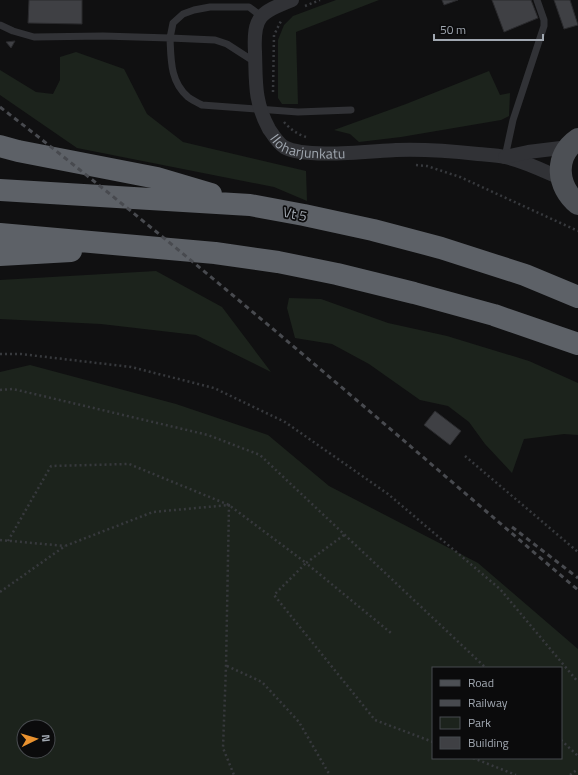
<svg xmlns="http://www.w3.org/2000/svg" width="578" height="775" font-family="'Titillium Web',sans-serif">
<style>
.green{fill:#1c231c;fill-rule:evenodd}
.building{fill:#3f4044;stroke:#2a2a2d}
.lines{fill:none;stroke-linecap:round;stroke-linejoin:round}
.path{stroke:#37393d;stroke-width:2.5;stroke-dasharray:2 3;stroke-linecap:butt}
.service{stroke:#313236;stroke-width:7}
.minor{stroke:#313236;stroke-width:14}
.primary{stroke:#4d5055;stroke-width:22}
.motorway{stroke:#5d6167;stroke-width:22}
.rail{stroke:#484a4f;stroke-width:3;stroke-dasharray:5 4;stroke-linecap:butt}
.labels{text-anchor:middle;stroke-width:3.5;stroke-linejoin:round;paint-order:stroke}
.street-label{font-size:14px;fill:#a1a8b1;stroke:#0b0b0c}
</style>
<rect width="100%" height="100%" fill="#101011"/>
<!-- green -->
<path class="green" d="M 336,0 L 379,0 L 296,32 L 298,104 L 282,104 L 278,98 L 278,40 L 284,25 L 293,16 Z
M 76,52 L 124,69 L 147,114 L 183,142 L 306,171 L 307,201 L 274,187 L 77,148 L 0,95 L 0,70 L 36,92 L 53,94 L 60,80 L 60,57 Z
M 489,71 L 500,95 L 510,93 L 509,116 L 501,120 L 401,137 L 359,142 L 350,134 L 334,130 L 406,104 Z
M 156,271 L 222,307 L 271,372 L 196,335 L 101,324 L 0,319 L 0,280 Z
M 289,298 L 321,299 L 388,323 L 447,336 L 529,361 L 578,383 L 578,435 L 564,434 L 524,439 L 512,473 L 485,444 L 469,422 L 448,406 L 420,400 L 369,364 L 332,344 L 295,338 L 287,308 Z
M 30,365 L 176,404 L 268,435 L 329,486 L 478,563 L 578,649 L 578,775 L 0,775 L 0,372 ZM 433,668 L 561,668 L 561,758 L 433,758 ZM 24,727 L 48,727 L 48,751 L 24,751 Z"/>
<!-- building -->
<path class="building" d="M 29,0 L 82,0 L 82,24 L 28,23 Z
M 442,0 L 458,0 L 444,5 Z
M 492,0 L 531,0 L 538,18 L 504,32 Z
M 554,0 L 570,0 L 578,25 L 564,29 Z
M 15,41 L 11,48 L 6,42 Z
M 435,411 L 461,431 L 450,445 L 424,425 Z"/>
<g class="lines">
<!-- path -->
<path class="path" d="M 305,6 L 320,0
M 273,92 L 274,35 L 281,21
M 284,122 C 290,129 297,134 306,137
M 416,165 L 427,166 L 460,177 L 578,231
M 0,354 L 21,354 L 131,367 L 214,388 L 285,422 L 388,494 L 500,589 L 578,682
M 0,390 L 13,389 L 208,435 L 260,455 L 486,668
M 465,456 L 578,552
M 344,535 L 306,563 L 391,633
M 0,540 L 65,546
M 8,541 L 51,466 L 129,464 L 229,505 L 306,563 L 274,595 L 375,720 L 433,742
M 0,592 L 65,546 L 153,512 L 229,505 L 226,666 L 223,748 L 234,775
M 227,666 L 262,682 L 299,722 L 328,772 L 331,775
M 561,740 L 578,756
M 473,758 L 516,775
M 570,775 L 578,769"/>
<!-- service -->
<path class="service" d="M 0,25 L 13,31 L 34,37 L 103,36 L 170,38 L 173,23 L 183,14 L 194,10 L 210,7 L 249,7 L 261,16
M 255,62 L 227,44 L 215,40 L 170,38 C 171,59 170,82 188,97 C 192,100 198,103 202,105 L 298,112 L 351,110
M 505,157 L 513,120 L 544,26 L 544,20 L 537,0"/>
<!-- minor -->
<g class="minor">
<path id="s1" d="M 292,0 C 260,13 253,16 255,52 C 256,81 254,102 269,129 C 273,135 278,143 284,147 C 306,159 370,151 396,150 C 424,149 451,151 478,154 C 487,155 496,155 505,157 C 525,161 544,171 562,179"/>
<path d="M 505,157 L 528,152 L 569,147"/>
</g>
<!-- primary -->
<path class="primary" d="M 578,139 C 553,156 557,187 578,204"/>
<!-- motorway -->
<path class="motorway" d="M 0,146 L 18,151 L 157,178 L 211,194
M 0,190 L 250,205 L 304,215 L 373,230 L 441,248 L 525,275 L 578,297
M 0,234 L 215,253 L 278,262 L 337,274 L 414,293 L 494,315 L 578,344
M 0,255 L 71,251"/>
<!-- rail -->
<path class="rail" d="M 0,107 C 199,261 387,427 578,590
M 512,527 L 578,578"/>
</g>
<g class="labels">
<!-- street labels -->
<g class="street-label">
<text dy="5" stroke="none"><textPath href="#s1" startOffset="198">Iloharjunkatu</textPath></text>
<text transform="translate(295 214) rotate(11)" y="5">Vt 5</text>
</g>
</g>
<!-- legend -->
<rect x="432" y="667" width="130" height="92" fill="#0b0b0c" stroke="#474a4e"/>
<rect x="440" y="680" width="20" height="6" fill="#4d5055" stroke="#474a4e"/>
<text x="468" y="687" font-size="12" fill="#a1a8b1">Road</text>
<rect x="440" y="700" width="20" height="6" fill="#484a4f" stroke="#474a4e"/>
<text x="468" y="707" font-size="12" fill="#a1a8b1">Railway</text>
<rect x="440" y="717" width="20" height="12" fill="#1c231c" stroke="#474a4e"/>
<text x="468" y="727" font-size="12" fill="#a1a8b1">Park</text>
<rect x="440" y="737" width="20" height="12" fill="#3f4044" stroke="#474a4e"/>
<text x="468" y="747" font-size="12" fill="#a1a8b1">Building</text>
<!-- north arrow -->
<g transform="translate(36 739) rotate(85)"><circle r="19" fill="#0b0b0c" stroke="#474a4e"/>
<path d="M0-3L7 15L0 10L-7 15Z" fill="#e9922f"/>
<text y="-6" font-size="11" font-weight="bold" text-anchor="middle" fill="#a1a8b1">N</text>
</g>
<!-- scale -->
<path d="M434 34v6h109v-6" fill="none" stroke="#a1a8b1" stroke-width="2"/>
<text x="440" y="34" font-size="12" fill="#a1a8b1" stroke="#0b0b0c" stroke-width="3" paint-order="stroke">50 m</text>
</svg>
